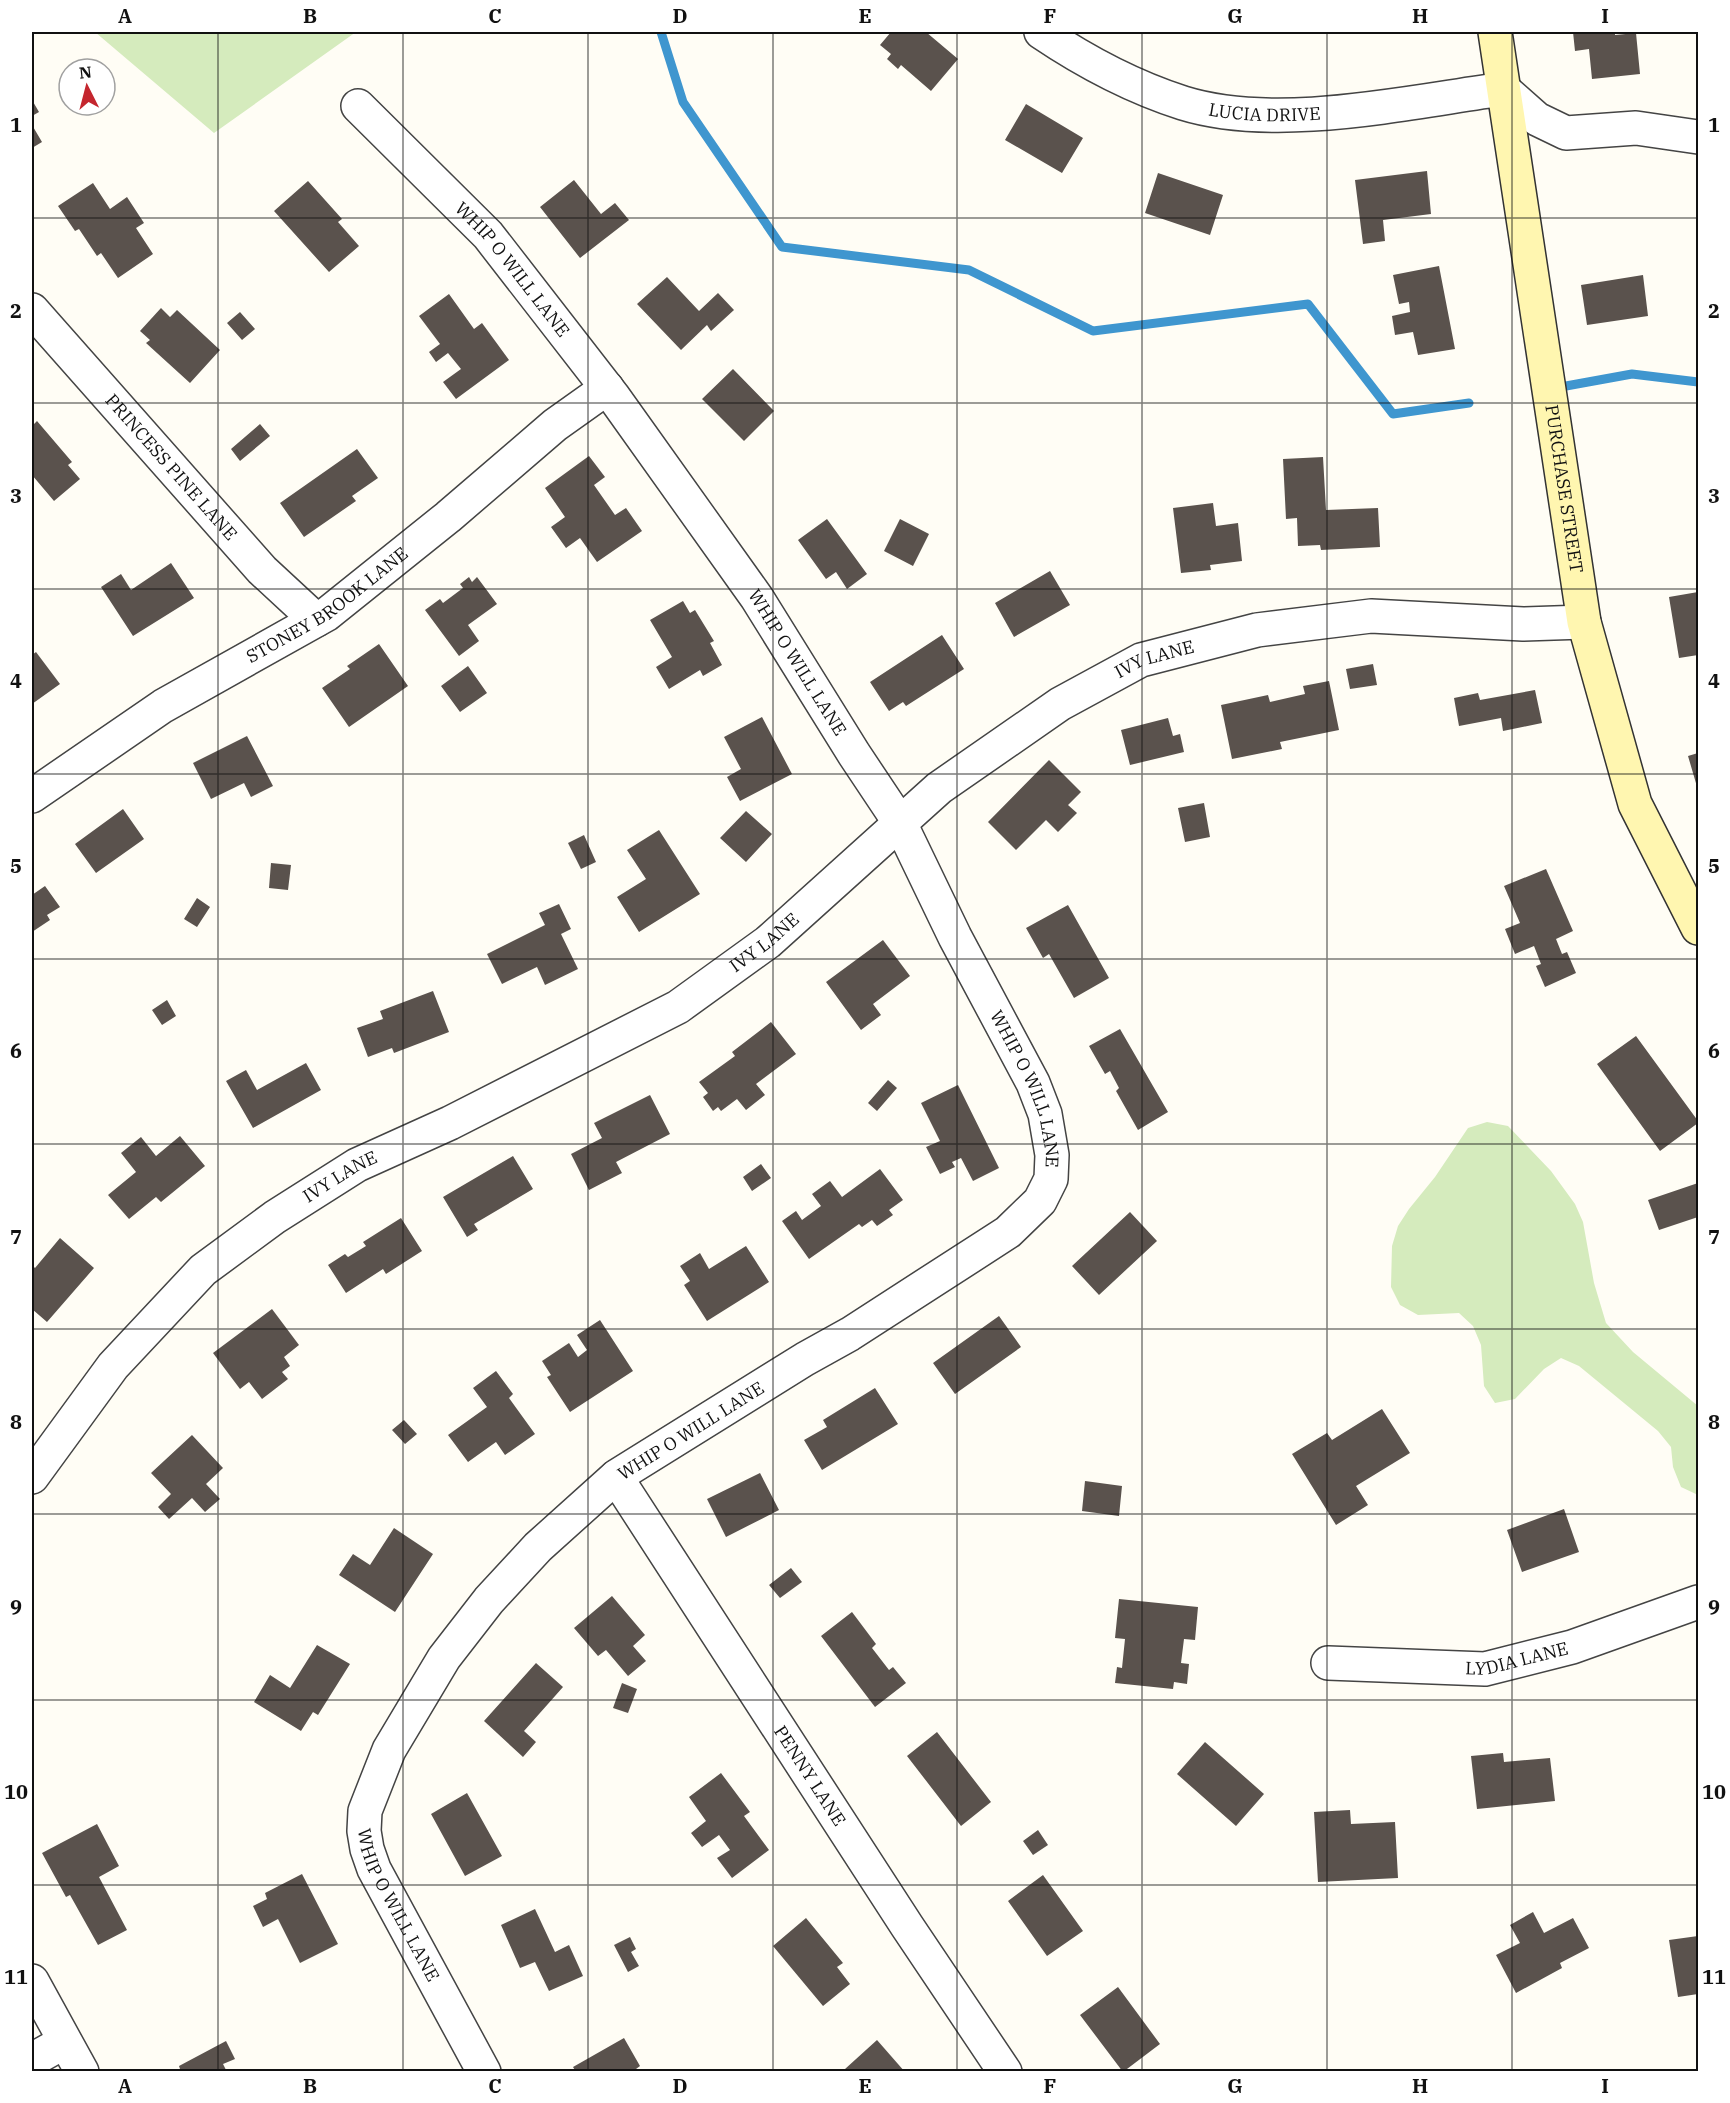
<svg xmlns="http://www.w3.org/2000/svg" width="1730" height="2103" font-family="'IBM Plex Serif',serif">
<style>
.green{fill:#d5ebbd}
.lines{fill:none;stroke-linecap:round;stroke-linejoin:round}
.stream{stroke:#3f96cf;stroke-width:9}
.building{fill:#5a524d}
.street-casing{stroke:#444;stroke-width:36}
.secondary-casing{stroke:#333;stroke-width:36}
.street{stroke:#fff;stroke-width:33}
.secondary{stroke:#fff6b0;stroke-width:33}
.grid{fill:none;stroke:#111;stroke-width:1.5;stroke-opacity:0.55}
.labels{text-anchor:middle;stroke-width:6;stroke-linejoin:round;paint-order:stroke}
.street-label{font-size:18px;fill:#111;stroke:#fff}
.neatline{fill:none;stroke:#111;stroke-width:2}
.grid-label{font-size:20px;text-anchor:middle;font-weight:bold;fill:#111}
</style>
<rect width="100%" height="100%" fill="#fffdf5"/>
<!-- green -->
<path class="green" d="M 95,32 L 356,32 L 214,133 Z
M 1487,1122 L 1508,1126 L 1551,1171 L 1575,1204 L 1583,1222 L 1594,1283 L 1606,1323 L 1633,1352 L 1698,1406 L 1698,1495 L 1681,1487 L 1673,1467 L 1671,1447 L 1658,1431 L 1579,1366 L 1561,1358 L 1544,1369 L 1515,1399 L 1495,1403 L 1484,1386 L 1481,1345 L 1473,1326 L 1459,1313 L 1418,1315 L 1400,1305 L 1391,1287 L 1392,1246 L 1398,1226 L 1409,1209 L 1435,1177 L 1468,1128 Z"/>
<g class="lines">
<!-- stream -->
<path class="stream" d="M 661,32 L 683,102 L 782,247 L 969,270 L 1093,331 L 1308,304 L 1393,414 L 1469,403
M 1566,386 L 1632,374 L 1698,382"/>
</g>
<!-- building -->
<path class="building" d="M 891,32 L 926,32 L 958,59 L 931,91 L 901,65 L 898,69 L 887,59 L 891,54 L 880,45 Z
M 1573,32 L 1615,32 L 1615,35 L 1636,33 L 1640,74 L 1592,79 L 1589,49 L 1575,51 Z
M 32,100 L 39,112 L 32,116 Z
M 1026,104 L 1083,138 L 1062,173 L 1005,140 Z
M 32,125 L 42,142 L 32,148 Z
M 1427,171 L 1431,214 L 1383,220 L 1385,241 L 1363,244 L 1355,180 Z
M 1158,173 L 1223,195 L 1210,235 L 1145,213 Z
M 574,180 L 601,214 L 615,203 L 629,220 L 580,258 L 540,207 Z
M 308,181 L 342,219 L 338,222 L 359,246 L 329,272 L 274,211 Z
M 93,183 L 110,209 L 127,197 L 144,223 L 136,228 L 153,254 L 118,278 L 101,253 L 97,256 L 79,229 L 75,231 L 58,206 Z
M 1439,266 L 1455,349 L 1418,355 L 1413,332 L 1395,335 L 1392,316 L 1410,312 L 1409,302 L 1399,304 L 1393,275 Z
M 1643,275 L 1648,316 L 1587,325 L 1581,285 Z
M 667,277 L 699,311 L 718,293 L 734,310 L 711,331 L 707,325 L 681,350 L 637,304 Z
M 449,294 L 474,329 L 482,323 L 509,360 L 456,399 L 443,382 L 461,369 L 448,353 L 436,362 L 429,352 L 440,344 L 419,316 Z
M 161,308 L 170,317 L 177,310 L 220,350 L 190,383 L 146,343 L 150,340 L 140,331 Z
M 240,312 L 255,329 L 242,340 L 227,323 Z
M 733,369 L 774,411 L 744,441 L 702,399 Z
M 37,421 L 72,462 L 68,465 L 80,479 L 54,501 L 32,475 L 32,426 Z
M 260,424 L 270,436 L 240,461 L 231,449 Z
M 357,449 L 378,478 L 352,496 L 356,501 L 304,537 L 280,503 Z
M 589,456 L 605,477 L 594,485 L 615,515 L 626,508 L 642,531 L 597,562 L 580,538 L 566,548 L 551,527 L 565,517 L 545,488 Z
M 1323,457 L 1326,510 L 1378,508 L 1380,547 L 1321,550 L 1320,545 L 1298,546 L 1297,518 L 1286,519 L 1283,459 Z
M 1213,503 L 1216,526 L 1238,523 L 1242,561 L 1210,565 L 1211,570 L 1181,573 L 1173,508 Z
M 827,519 L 867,574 L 847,589 L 836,572 L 826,579 L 798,540 Z
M 900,519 L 929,534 L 913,566 L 884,551 Z
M 171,563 L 194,598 L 133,636 L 101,587 L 121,574 L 131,590 Z
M 1050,571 L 1070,605 L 1014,637 L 995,603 Z
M 469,577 L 472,582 L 477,577 L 497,604 L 468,625 L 479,641 L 459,656 L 425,610 L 440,599 L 443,603 L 463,588 L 460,584 Z
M 1698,592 L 1698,655 L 1679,658 L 1669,597 Z
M 683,601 L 690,613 L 695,610 L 714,641 L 710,643 L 722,665 L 703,676 L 700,670 L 669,689 L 656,667 L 672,657 L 650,620 Z
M 942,635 L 964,669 L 906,706 L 903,702 L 889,711 L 870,682 Z
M 379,644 L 408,686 L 349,727 L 322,688 L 350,669 L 347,666 Z
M 36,652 L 60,684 L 32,704 L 32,655 Z
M 1373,664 L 1377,685 L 1350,689 L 1346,669 Z
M 468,666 L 487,693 L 460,712 L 441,686 Z
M 1329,681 L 1339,730 L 1280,742 L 1282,749 L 1232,759 L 1221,705 L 1268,695 L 1270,702 L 1305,694 L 1303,686 Z
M 1535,690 L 1542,723 L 1503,731 L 1501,718 L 1459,726 L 1454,698 L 1478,693 L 1480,700 Z
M 762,717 L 792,774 L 740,801 L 727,777 L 741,769 L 724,737 Z
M 1168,718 L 1173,736 L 1180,734 L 1184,752 L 1130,765 L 1121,730 Z
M 247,736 L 273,786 L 251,797 L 244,783 L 211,799 L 193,763 Z
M 1698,753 L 1698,790 L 1688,756 Z
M 1049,760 L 1081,792 L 1068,805 L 1077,813 L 1058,832 L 1046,820 L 1016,850 L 988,822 Z
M 1204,803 L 1210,837 L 1185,842 L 1178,808 Z
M 123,809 L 144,839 L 96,873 L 75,844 Z
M 746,811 L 772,834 L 746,862 L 720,838 Z
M 659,830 L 700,894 L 639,932 L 617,897 L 646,879 L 627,850 Z
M 584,835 L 596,862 L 581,869 L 568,843 Z
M 271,863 L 291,865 L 288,890 L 269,888 Z
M 1546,869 L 1573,931 L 1556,939 L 1562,954 L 1567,952 L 1576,973 L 1545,987 L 1536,966 L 1541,964 L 1534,946 L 1515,954 L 1505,929 L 1520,923 L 1504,886 Z
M 45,886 L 60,907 L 47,915 L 50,920 L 32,932 L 32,895 Z
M 197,898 L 210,907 L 197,927 L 184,919 Z
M 559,904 L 571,929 L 561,934 L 578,969 L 545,985 L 537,967 L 502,984 L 487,954 L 545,925 L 539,913 Z
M 1068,905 L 1109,978 L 1074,998 L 1049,954 L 1043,958 L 1026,928 Z
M 883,940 L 910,976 L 873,1004 L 881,1015 L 861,1030 L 826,982 Z
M 433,991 L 449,1032 L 394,1053 L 392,1048 L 368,1057 L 357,1028 L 383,1019 L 380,1011 Z
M 167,1000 L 176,1016 L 162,1025 L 152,1010 Z
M 771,1022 L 796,1054 L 756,1084 L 765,1095 L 746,1110 L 737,1099 L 721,1111 L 718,1107 L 713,1111 L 703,1097 L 708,1093 L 699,1082 L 735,1056 L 732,1052 Z
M 1120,1029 L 1168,1112 L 1138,1130 L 1116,1091 L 1119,1088 L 1110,1071 L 1105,1074 L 1089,1046 Z
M 1636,1036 L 1698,1121 L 1698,1123 L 1660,1151 L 1597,1064 Z
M 306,1063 L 321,1090 L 253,1128 L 226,1081 L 246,1070 L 257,1090 Z
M 888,1080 L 897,1088 L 877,1111 L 868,1103 Z
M 958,1085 L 999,1168 L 973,1181 L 961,1158 L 952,1162 L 955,1167 L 940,1174 L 926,1147 L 940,1141 L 921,1103 Z
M 650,1095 L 670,1134 L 616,1162 L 622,1173 L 589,1190 L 571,1154 L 602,1138 L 594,1123 Z
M 180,1136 L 205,1166 L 161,1202 L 156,1197 L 129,1219 L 108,1195 L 136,1172 L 121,1153 L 141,1137 L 156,1156 Z
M 513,1156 L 533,1189 L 474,1224 L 478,1230 L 467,1237 L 443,1197 Z
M 761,1164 L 771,1178 L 752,1191 L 743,1177 Z
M 880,1169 L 903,1200 L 889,1210 L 893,1215 L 877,1226 L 872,1220 L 862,1227 L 859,1224 L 809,1259 L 782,1221 L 796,1211 L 802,1220 L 821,1206 L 812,1194 L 830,1181 L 842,1197 Z
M 1698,1183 L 1698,1217 L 1659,1230 L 1648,1200 Z
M 1130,1212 L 1157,1241 L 1099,1295 L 1072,1266 Z
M 401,1218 L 422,1251 L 386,1274 L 383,1269 L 346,1293 L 328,1265 L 345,1254 L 348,1257 L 366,1246 L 363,1242 Z
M 60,1238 L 94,1268 L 47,1322 L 32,1309 L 32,1265 L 35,1268 Z
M 746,1246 L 769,1282 L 707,1321 L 684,1285 L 690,1281 L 680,1266 L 700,1253 L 709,1269 Z
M 272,1309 L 299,1345 L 284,1357 L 290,1366 L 282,1372 L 288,1379 L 262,1399 L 249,1382 L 240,1389 L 213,1353 Z
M 999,1316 L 1021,1347 L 955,1394 L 933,1363 Z
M 600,1320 L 633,1371 L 570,1412 L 547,1377 L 551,1375 L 542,1361 L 569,1343 L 578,1357 L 587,1350 L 577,1335 Z
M 496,1371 L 513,1394 L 509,1398 L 535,1434 L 505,1455 L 496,1442 L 468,1462 L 448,1435 L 487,1407 L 473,1388 Z
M 875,1388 L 898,1424 L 822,1470 L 804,1440 L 827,1427 L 823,1420 Z
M 1382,1409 L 1410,1453 L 1356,1486 L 1368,1505 L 1336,1525 L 1292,1454 L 1327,1433 L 1332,1440 Z
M 404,1420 L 417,1434 L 405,1444 L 392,1430 Z
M 192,1435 L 223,1468 L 206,1484 L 220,1499 L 205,1512 L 192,1498 L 169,1519 L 158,1507 L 171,1494 L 151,1473 Z
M 760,1473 L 779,1510 L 726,1537 L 707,1499 Z
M 1085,1481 L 1122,1486 L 1119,1516 L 1082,1511 Z
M 1564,1509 L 1579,1552 L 1522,1572 L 1507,1530 Z
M 394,1528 L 433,1554 L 395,1612 L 339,1575 L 353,1554 L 370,1565 Z
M 791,1568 L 802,1582 L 780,1598 L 769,1585 Z
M 612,1596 L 645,1635 L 633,1646 L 646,1661 L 628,1676 L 606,1650 L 598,1656 L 574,1628 Z
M 1119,1599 L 1198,1607 L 1195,1640 L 1184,1639 L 1181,1663 L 1189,1664 L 1187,1684 L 1174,1682 L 1173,1689 L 1115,1683 L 1117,1667 L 1122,1668 L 1125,1639 L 1115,1638 Z
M 852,1612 L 876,1644 L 872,1648 L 889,1670 L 893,1667 L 906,1683 L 875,1707 L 821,1636 Z
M 317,1645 L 350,1664 L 318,1715 L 313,1712 L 301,1731 L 254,1702 L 270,1675 L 290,1688 Z
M 536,1663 L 563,1687 L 524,1731 L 536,1742 L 523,1757 L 484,1721 Z
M 622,1683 L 637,1689 L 628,1713 L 613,1708 Z
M 937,1732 L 991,1802 L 961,1826 L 907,1756 Z
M 1205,1742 L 1264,1794 L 1236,1826 L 1177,1774 Z
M 1503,1753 L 1504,1762 L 1550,1758 L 1555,1801 L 1477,1809 L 1471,1756 Z
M 721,1773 L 750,1812 L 744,1816 L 769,1850 L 732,1878 L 717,1858 L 730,1850 L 719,1835 L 702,1847 L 691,1833 L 706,1821 L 689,1797 Z
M 467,1793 L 502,1856 L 465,1876 L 431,1814 Z
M 1350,1810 L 1351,1824 L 1395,1822 L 1398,1878 L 1318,1882 L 1314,1812 Z
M 97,1824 L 119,1866 L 99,1877 L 127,1930 L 98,1945 L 70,1895 L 66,1897 L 42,1853 Z
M 1038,1830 L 1048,1845 L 1033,1855 L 1023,1841 Z
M 302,1874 L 338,1944 L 300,1963 L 278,1919 L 263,1927 L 253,1906 L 267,1899 L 265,1893 Z
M 1043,1875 L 1083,1931 L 1047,1956 L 1008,1901 Z
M 535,1909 L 555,1952 L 569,1945 L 583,1976 L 549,1991 L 535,1962 L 520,1968 L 501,1925 Z
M 1533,1912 L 1544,1933 L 1573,1918 L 1589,1948 L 1560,1963 L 1562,1968 L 1516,1993 L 1496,1955 L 1520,1943 L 1510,1925 Z
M 806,1918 L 843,1963 L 837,1967 L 850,1984 L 823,2006 L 773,1946 Z
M 1698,1936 L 1698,1994 L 1678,1997 L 1669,1940 Z
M 630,1937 L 636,1949 L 631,1952 L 639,1966 L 628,1972 L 614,1945 Z
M 1118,1987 L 1160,2044 L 1123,2072 L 1080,2015 Z
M 624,2038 L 640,2066 L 632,2072 L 576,2072 L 573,2067 Z
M 877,2040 L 905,2072 L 847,2072 L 845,2069 Z
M 226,2041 L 235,2059 L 223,2064 L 227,2072 L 181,2072 L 179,2066 Z"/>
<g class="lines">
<defs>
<g id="street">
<path id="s1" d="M 1041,32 C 1084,61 1133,87 1183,103 C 1276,132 1408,102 1503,89 L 1537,119 L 1566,133 L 1636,128 L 1698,137"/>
<path id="s2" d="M 358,106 L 488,235 L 613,396 L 757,598 L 854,754 L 900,823 L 955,937 L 1033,1083 L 1045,1114 L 1052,1155 L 1051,1179 L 1040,1201 L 1008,1232 L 850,1334 L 805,1359 L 617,1476 L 538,1547 L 489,1600 L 444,1658 L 389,1750 L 365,1811 L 364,1831 L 367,1849 L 374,1869 L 484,2072"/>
<path id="s3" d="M 32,310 L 262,570 L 316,620"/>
<path id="s4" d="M 32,796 L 163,706 L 327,614 L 448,517 L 555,425 L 607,388"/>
<path id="s5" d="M 32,1477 L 113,1366 L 203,1270 L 275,1217 L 357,1165 L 450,1123 L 678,1007 L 768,942 L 939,788 L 1060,704 L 1141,660 L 1257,630 L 1371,616 L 1523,624 L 1584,622"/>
<path id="s6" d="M 616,1477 L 907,1926 L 1005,2072"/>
<path id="s7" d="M 1328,1663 L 1485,1669 L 1572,1647 L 1698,1602"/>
<path d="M 32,1981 L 82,2072"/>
<path d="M 32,2060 L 64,2042"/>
</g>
<g id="secondary">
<path id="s8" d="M 1495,32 L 1584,622 L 1635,804 L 1698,928"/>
</g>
</defs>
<!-- street casing -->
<use href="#street" class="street-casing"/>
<!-- secondary casing -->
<use href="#secondary" class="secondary-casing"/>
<!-- street -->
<use href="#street" class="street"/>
<!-- secondary -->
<use href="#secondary" class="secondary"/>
</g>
<!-- grid -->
<path class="grid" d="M 218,32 L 218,2072M 403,32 L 403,2072M 588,32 L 588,2072M 773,32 L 773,2072M 957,32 L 957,2072M 1142,32 L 1142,2072M 1327,32 L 1327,2072M 1512,32 L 1512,2072M 32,218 L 1698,218M 32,403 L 1698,403M 32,589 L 1698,589M 32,774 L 1698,774M 32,959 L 1698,959M 32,1144 L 1698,1144M 32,1329 L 1698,1329M 32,1514 L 1698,1514M 32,1700 L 1698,1700M 32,1885 L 1698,1885"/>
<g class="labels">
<!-- street labels -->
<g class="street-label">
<text dy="6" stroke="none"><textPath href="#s1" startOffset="242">LUCIA DRIVE</textPath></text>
<text dy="6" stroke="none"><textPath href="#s2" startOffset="225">WHIP O WILL LANE</textPath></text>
<text dy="6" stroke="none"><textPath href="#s3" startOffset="210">PRINCESS PINE LANE</textPath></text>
<text dy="6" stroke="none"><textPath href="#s8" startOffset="462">PURCHASE STREET</textPath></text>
<text dy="6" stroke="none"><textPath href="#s4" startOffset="352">STONEY BROOK LANE</textPath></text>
<text dy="6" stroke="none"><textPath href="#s5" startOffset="1407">IVY LANE</textPath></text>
<text dy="6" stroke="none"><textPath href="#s2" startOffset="711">WHIP O WILL LANE</textPath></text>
<text dy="6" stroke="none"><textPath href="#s5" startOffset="921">IVY LANE</textPath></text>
<text dy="6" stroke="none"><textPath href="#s2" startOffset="1197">WHIP O WILL LANE</textPath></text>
<text dy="6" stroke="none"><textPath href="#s5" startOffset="435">IVY LANE</textPath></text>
<text transform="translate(691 1431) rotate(-32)" y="6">WHIP O WILL LANE</text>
<text dy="6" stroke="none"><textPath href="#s7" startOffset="190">LYDIA LANE</textPath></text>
<text dy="6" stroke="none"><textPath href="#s6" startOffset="356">PENNY LANE</textPath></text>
<text dy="6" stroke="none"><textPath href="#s2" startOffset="2349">WHIP O WILL LANE</textPath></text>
</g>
</g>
<!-- border -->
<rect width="1730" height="2103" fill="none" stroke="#ffffff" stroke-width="66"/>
<!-- north arrow -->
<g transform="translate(87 87) rotate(354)"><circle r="28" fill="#ffffff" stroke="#a0a0a0" stroke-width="1.5"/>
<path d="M0-4.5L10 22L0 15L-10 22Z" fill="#c4262e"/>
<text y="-9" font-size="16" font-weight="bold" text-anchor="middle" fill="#111111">N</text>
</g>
<rect x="33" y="33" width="1664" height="2037" class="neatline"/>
<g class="grid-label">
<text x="125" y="23">A</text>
<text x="310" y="23">B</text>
<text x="495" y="23">C</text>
<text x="680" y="23">D</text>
<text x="865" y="23">E</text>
<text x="1050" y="23">F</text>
<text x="1235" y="23">G</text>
<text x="1420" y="23">H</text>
<text x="1605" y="23">I</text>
<text x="16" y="132">1</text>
<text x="1714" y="132">1</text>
<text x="16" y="318">2</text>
<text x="1714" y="318">2</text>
<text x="16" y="503">3</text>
<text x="1714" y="503">3</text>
<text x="16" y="688">4</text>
<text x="1714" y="688">4</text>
<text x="16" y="873">5</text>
<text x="1714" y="873">5</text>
<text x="16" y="1058">6</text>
<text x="1714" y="1058">6</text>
<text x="16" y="1244">7</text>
<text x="1714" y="1244">7</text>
<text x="16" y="1429">8</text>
<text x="1714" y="1429">8</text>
<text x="16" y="1614">9</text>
<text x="1714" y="1614">9</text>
<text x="16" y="1799">10</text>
<text x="1714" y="1799">10</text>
<text x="16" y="1984">11</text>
<text x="1714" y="1984">11</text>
<text x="125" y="2093">A</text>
<text x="310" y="2093">B</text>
<text x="495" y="2093">C</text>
<text x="680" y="2093">D</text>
<text x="865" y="2093">E</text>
<text x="1050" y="2093">F</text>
<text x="1235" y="2093">G</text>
<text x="1420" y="2093">H</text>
<text x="1605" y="2093">I</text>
</g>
</svg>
